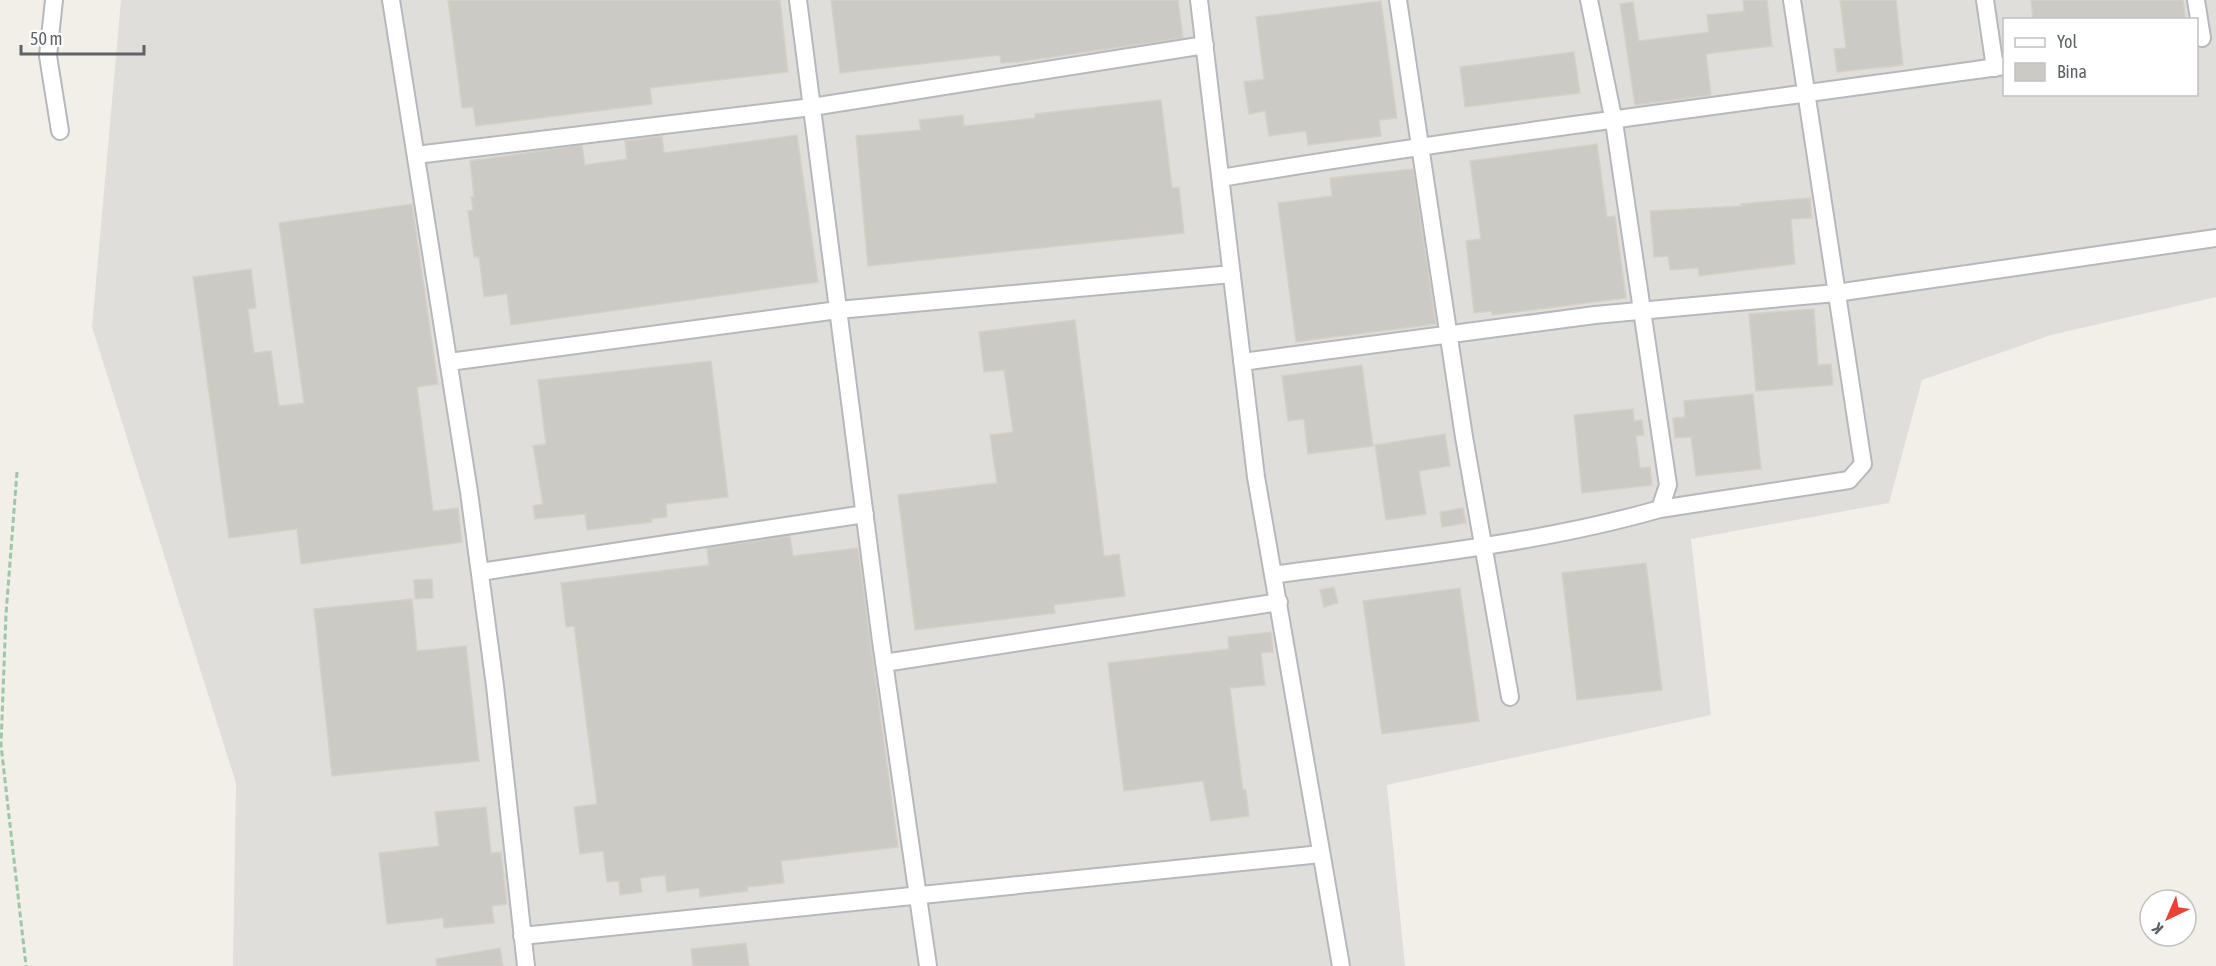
<svg xmlns="http://www.w3.org/2000/svg" width="2216" height="966" font-family="'Asap Condensed',sans-serif">
<style>
.industrial{fill:#e0deda;fill-rule:evenodd}
.building{fill:#cccac5;stroke:#d6d1c6;stroke-width:1.5}
.lines{fill:none;stroke-linecap:round;stroke-linejoin:round}
.minor-casing{stroke:#b5b8bc;stroke-width:20}
.path{stroke:#9cc7a9;stroke-width:3;stroke-dasharray:6 3;stroke-linecap:butt}
.minor{stroke:#fff;stroke-width:16}
</style>
<rect width="100%" height="100%" fill="#f1efe8"/>
<!-- industrial -->
<path class="industrial" d="M 121,0 L 2216,0 L 2216,297 L 2051,335 L 1922,380 L 1889,503 L 1691,539 L 1711,715 L 1387,785 L 1405,966 L 233,966 L 236,783 L 92,327 ZM 2004,20 L 2196,20 L 2196,94 L 2004,94 Z"/>
<!-- building -->
<path class="building" d="M 448,0 L 780,0 L 788,72 L 650,88 L 652,104 L 476,126 L 473,107 L 462,108 Z
M 831,0 L 1178,0 L 1183,38 L 1018,62 L 1001,63 L 1000,55 L 840,73 Z
M 1743,0 L 1767,0 L 1772,46 L 1706,54 L 1711,95 L 1635,105 L 1620,4 L 1633,2 L 1639,41 L 1709,32 L 1707,15 L 1744,11 Z
M 1840,0 L 1896,0 L 1903,65 L 1837,72 L 1834,49 L 1846,48 Z
M 2031,0 L 2183,0 L 2186,20 L 2033,20 Z
M 1381,1 L 1397,118 L 1379,120 L 1381,136 L 1308,145 L 1306,131 L 1269,136 L 1265,111 L 1249,114 L 1244,82 L 1264,79 L 1256,17 Z
M 1574,52 L 1580,93 L 1465,107 L 1460,67 Z
M 1161,100 L 1172,188 L 1179,187 L 1184,233 L 868,266 L 856,136 L 921,130 L 919,120 L 963,115 L 964,126 L 1035,118 L 1035,114 Z
M 797,135 L 818,282 L 511,325 L 507,294 L 484,297 L 479,257 L 474,257 L 468,211 L 473,210 L 471,197 L 474,197 L 470,161 L 582,145 L 585,165 L 627,159 L 625,141 L 662,136 L 664,153 Z
M 1597,144 L 1607,217 L 1615,216 L 1626,298 L 1492,315 L 1492,311 L 1474,313 L 1466,241 L 1481,239 L 1470,161 Z
M 1413,169 L 1436,324 L 1296,342 L 1278,203 L 1332,196 L 1330,178 Z
M 1810,198 L 1812,218 L 1791,219 L 1795,264 L 1699,276 L 1698,268 L 1670,270 L 1668,256 L 1654,257 L 1650,211 L 1742,206 L 1741,204 Z
M 412,204 L 438,384 L 417,387 L 433,511 L 458,508 L 462,542 L 301,564 L 297,529 L 229,538 L 193,277 L 251,269 L 256,308 L 248,309 L 254,353 L 271,351 L 279,406 L 304,403 L 279,223 Z
M 1814,309 L 1818,365 L 1831,364 L 1833,385 L 1756,391 L 1749,314 Z
M 1075,320 L 1104,556 L 1119,554 L 1125,596 L 1054,605 L 1055,613 L 915,630 L 898,495 L 997,483 L 990,435 L 1013,432 L 1004,370 L 984,372 L 979,332 Z
M 711,361 L 728,497 L 666,504 L 667,517 L 651,519 L 652,522 L 587,530 L 585,514 L 535,519 L 533,506 L 543,504 L 533,446 L 546,444 L 538,380 Z
M 1362,365 L 1373,446 L 1308,454 L 1304,419 L 1288,421 L 1282,376 Z
M 1753,394 L 1761,469 L 1696,476 L 1691,437 L 1675,438 L 1673,418 L 1685,417 L 1684,401 Z
M 1633,409 L 1634,421 L 1642,420 L 1644,435 L 1636,436 L 1640,468 L 1650,467 L 1652,485 L 1582,493 L 1574,415 Z
M 1445,434 L 1450,466 L 1419,471 L 1426,514 L 1386,520 L 1375,445 Z
M 1463,508 L 1466,523 L 1442,527 L 1440,512 Z
M 790,536 L 793,556 L 858,548 L 898,847 L 781,861 L 784,883 L 747,887 L 748,891 L 700,897 L 699,888 L 667,892 L 665,875 L 640,878 L 642,892 L 620,895 L 619,881 L 607,882 L 603,851 L 580,854 L 574,807 L 597,804 L 574,626 L 566,627 L 561,583 L 709,565 L 707,548 Z
M 1646,563 L 1662,690 L 1577,700 L 1562,573 Z
M 432,579 L 433,598 L 415,599 L 414,580 Z
M 1334,587 L 1338,603 L 1324,607 L 1320,590 Z
M 1460,588 L 1479,721 L 1382,734 L 1363,601 Z
M 412,599 L 417,651 L 466,646 L 479,761 L 332,776 L 314,609 Z
M 1271,632 L 1273,652 L 1261,653 L 1265,685 L 1230,688 L 1243,790 L 1246,790 L 1249,816 L 1211,821 L 1203,781 L 1124,791 L 1108,663 L 1229,649 L 1228,637 Z
M 486,807 L 491,853 L 501,852 L 507,904 L 492,906 L 494,923 L 444,928 L 443,918 L 387,924 L 379,853 L 439,846 L 435,812 Z
M 746,943 L 749,966 L 693,966 L 691,949 Z
M 500,948 L 503,966 L 437,966 L 436,959 Z"/>
<g class="lines">
<defs>
<path id="minor" d="M 54,0 L 48,56 L 60,131
M 391,0 L 469,492 L 495,686 L 526,966
M 798,0 L 881,641 L 928,966
M 1199,0 L 1256,477 L 1341,966
M 1398,0 L 1464,437 L 1510,697
M 1985,0 L 1995,68
M 2196,0 L 2202,38
M 416,155 L 812,107 L 1205,45
M 1221,178 C 1481,135 1743,103 2004,66
M 449,362 L 838,310 L 1232,274
M 1242,362 L 1595,315 L 1836,293 L 2216,238
M 1660,509 L 1849,480 L 1863,464 L 1792,0
M 480,572 L 865,514
M 1273,575 C 1402,557 1534,545 1660,509 L 1668,485 L 1614,122 L 1589,0
M 884,663 L 1279,602
M 522,936 L 1321,854"/>
</defs>
<!-- minor casing -->
<use href="#minor" class="minor-casing"/>
<!-- path -->
<path class="path" d="M 17,472 L 6,614 L 1,745 L 26,966"/>
<!-- minor -->
<use href="#minor" class="minor"/>
</g>
<!-- legend -->
<rect x="2003" y="18" width="195" height="78" fill="#ffffff" stroke="#bfc1c3" stroke-width="1.5"/>
<rect x="2015" y="38" width="30" height="9" fill="#ffffff" stroke="#bfc1c3" stroke-width="1.5"/>
<text x="2057" y="48" font-size="18" fill="#5f6368">Yol</text>
<rect x="2015" y="63" width="30" height="18" fill="#cccac5" stroke="#bfc1c3" stroke-width="1.5"/>
<text x="2057" y="78" font-size="18" fill="#5f6368">Bina</text>
<!-- north arrow -->
<g transform="translate(2168 918) rotate(224)"><circle r="28" fill="#ffffff" stroke="#bfc1c3" stroke-width="1.5"/>
<path d="M0-4.5L10 22L0 15L-10 22Z" fill="#ea4335"/>
<text y="-9" font-size="16" font-weight="bold" text-anchor="middle" fill="#5f6368">K</text>
</g>
<!-- scale -->
<path d="M21 45v9h123v-9" fill="none" stroke="#5f6368" stroke-width="3"/>
<text x="30" y="45" font-size="18" fill="#5f6368" stroke="#ffffff" stroke-width="4.5" paint-order="stroke">50 m</text>
</svg>
